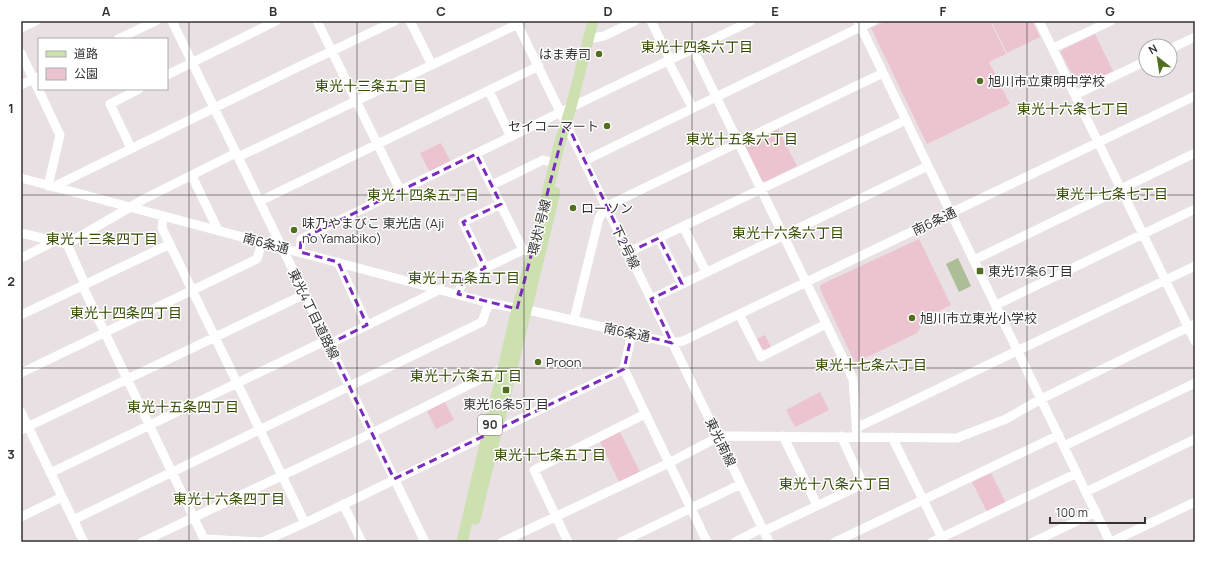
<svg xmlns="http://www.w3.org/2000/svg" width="1216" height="563" font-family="Manrope,'Noto Sans JP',sans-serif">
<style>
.green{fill:#ecc4cf}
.water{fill:#acbe95}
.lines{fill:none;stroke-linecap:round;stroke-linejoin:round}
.minor{stroke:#fff;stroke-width:9}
.major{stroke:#cce0b0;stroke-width:11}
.marked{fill:none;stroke:#7b2cbf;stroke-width:3;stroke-dasharray:8 5;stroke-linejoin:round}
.grid{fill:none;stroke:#353233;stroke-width:1;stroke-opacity:0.55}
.poi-dot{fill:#526e21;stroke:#fff;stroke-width:1.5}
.labels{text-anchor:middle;stroke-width:3;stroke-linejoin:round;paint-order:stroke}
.shield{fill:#fff;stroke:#727070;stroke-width:1}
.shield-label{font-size:12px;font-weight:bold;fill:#353233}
.poi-label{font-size:13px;fill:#353233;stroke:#fff;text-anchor:start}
.street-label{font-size:13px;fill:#353233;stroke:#fff}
.neighbourhood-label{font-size:14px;fill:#344b00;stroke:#fff}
.neatline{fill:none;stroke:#353233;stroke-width:1.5}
.grid-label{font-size:13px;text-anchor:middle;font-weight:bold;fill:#353233}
</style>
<rect width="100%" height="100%" fill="#e8e0e2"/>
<!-- green -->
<path class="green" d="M 886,21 L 990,21 L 1006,54 L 989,62 L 1010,104 L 927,144 L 871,28 Z
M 991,21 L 1032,21 L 1040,37 L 1007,53 Z
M 1095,34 L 1113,71 L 1082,86 L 1078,85 L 1061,53 L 1062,50 Z
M 778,129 L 797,166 L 766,181 L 762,181 L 744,145 Z
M 441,143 L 451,162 L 430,173 L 420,153 Z
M 919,239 L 951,305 L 927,317 L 917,333 L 855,363 L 820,289 L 820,285 Z
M 765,335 L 771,347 L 765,350 L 761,348 L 756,339 Z
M 820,392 L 829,410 L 795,427 L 786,410 Z
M 445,402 L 454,420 L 436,429 L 427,411 Z
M 620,432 L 640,472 L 619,482 L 600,442 Z
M 991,473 L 1006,503 L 987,512 L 972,482 Z"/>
<!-- water -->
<path class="water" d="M 958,258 L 971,286 L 959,292 L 946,264 Z"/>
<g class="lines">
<!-- minor -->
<path class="minor" d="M 172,21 L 425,542
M 317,21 L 400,190
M 410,21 L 432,65
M 516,21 L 769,542
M 651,21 L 670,60
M 858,21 L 1110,542
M 1039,21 L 1195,341
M 21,28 L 36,21
M 118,39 L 156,21
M 588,39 L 604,36 L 635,21
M 1053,48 L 1111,21
M 693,49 L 853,379 L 857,436
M 1170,49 L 1195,37
M 21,53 L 60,135 L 48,186
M 668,61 L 692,107
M 167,75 L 276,21
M 21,85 L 38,77
M 489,91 L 511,137
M 1075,95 L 1146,61
M 131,148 L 110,104 L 139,89
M 476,154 L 523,250
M 238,157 L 518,24
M 584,161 L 873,21
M 192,176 L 218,230
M 21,178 L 489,303 L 537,312 L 672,343 L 683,341 L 1195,96
M 492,185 L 543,160 L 555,163
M 53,187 L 294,69 L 395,21
M 260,201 L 539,66
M 163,216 L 162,228 L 305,523
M 683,226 L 706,272
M 21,233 L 67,244 L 144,199 L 236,153
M 659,238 L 682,284
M 67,244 L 85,284
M 300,252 L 301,239 L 561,112 L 751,21
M 629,252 L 906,120
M 21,258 L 53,242
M 974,260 L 1195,153
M 338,262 L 367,325
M 485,268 L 463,222 L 501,204
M 82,285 L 204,539 L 262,542 L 305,523 L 624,369
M 458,294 L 464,278 L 523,250 L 528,251
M 651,299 L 928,166
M 996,305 L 1195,209
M 739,314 L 761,357 L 826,324
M 21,315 L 170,244
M 574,320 L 599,218 L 607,206 L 883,73
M 632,333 L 624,369 L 707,542
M 329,344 L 441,289
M 21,373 L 257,259 L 262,243
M 21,412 L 84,542
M 856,428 L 1195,266
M 21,430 L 305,294
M 783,436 L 817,505
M 892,437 L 944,542
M 1064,446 L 1195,383
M 50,473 L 327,340
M 1086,492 L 1195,439
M 343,504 L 362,542
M 21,517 L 62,497
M 73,520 L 482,322 L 489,303
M 764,531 L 863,484 L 841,436
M 142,542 L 372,433 L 503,368 L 507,369
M 502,542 L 669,463 L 718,437 L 725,436 L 957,438 L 1006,419 L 1041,399 L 1195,324
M 568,542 L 534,470 L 645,414
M 621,542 L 741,484
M 735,542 L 762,528
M 835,542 L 1059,435
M 932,542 L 1077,473
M 1033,542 L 1096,512
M 1111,542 L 1195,502"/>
<!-- major -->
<path class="major" d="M 475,519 L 555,192
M 462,542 L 517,309 L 533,252 L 559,145 L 571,107 L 593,21"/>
</g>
<!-- marked area -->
<path class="marked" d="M 566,122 L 629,252 L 659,238 L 682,284 L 651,299 L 672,343 L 632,333 L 624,369 L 394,479 L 329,344 L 367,325 L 338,262 L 300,252 L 301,239 L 476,154 L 501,204 L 463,222 L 485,268 L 464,278 L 458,294 L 517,309 Z"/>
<!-- grid -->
<path class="grid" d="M 189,21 L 189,542M 357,21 L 357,542M 524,21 L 524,542M 692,21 L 692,542M 859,21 L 859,542M 1027,21 L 1027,542M 21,195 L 1195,195M 21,368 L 1195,368"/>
<!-- markers -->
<g class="poi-dot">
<circle cx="599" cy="54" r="4"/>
<circle cx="980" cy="81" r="4"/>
<circle cx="607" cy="126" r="4"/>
<circle cx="573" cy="208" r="4"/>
<circle cx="294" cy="230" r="4"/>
<rect x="976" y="267" width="8" height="8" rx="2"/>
<circle cx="912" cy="318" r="4"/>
<circle cx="538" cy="362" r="4"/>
<rect x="502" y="386" width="8" height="8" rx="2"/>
</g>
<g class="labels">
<!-- shield labels -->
<rect class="shield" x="478" y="415" width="24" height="20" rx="3"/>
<g class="shield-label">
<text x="490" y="429">90</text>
</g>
<!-- poi labels -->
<g class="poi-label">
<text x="591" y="59" text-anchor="end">はま寿司</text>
<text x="988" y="86">旭川市立東明中学校</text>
<text x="599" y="131" text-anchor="end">セイコーマート</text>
<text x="581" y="213">ローソン</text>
<text x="302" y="228">味乃やまびこ 東光店 (Aji<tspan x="302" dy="15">no Yamabiko)</tspan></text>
<text x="988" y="276">東光17条6丁目</text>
<text x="920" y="323">旭川市立東光小学校</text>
<text x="546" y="367">Proon</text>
<text x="506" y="409" text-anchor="middle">東光16条5丁目</text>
</g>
<!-- street labels -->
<g class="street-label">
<text transform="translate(934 221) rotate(-26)" y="5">南6条通</text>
<text transform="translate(539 227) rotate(-76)" y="5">環状1号線</text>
<text transform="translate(266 243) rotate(15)" y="5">南6条通</text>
<text transform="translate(626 247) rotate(64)" y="5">下2号線</text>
<text transform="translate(314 314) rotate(64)" y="5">東光4丁目道路線</text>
<text transform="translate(627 332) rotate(12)" y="5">南6条通</text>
<text transform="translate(721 442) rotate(64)" y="5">東光南線</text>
</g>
<!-- neighbourhood labels -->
<g class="neighbourhood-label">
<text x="697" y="52">東光十四条六丁目</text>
<text x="371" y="91">東光十三条五丁目</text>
<text x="1073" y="114">東光十六条七丁目</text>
<text x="742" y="144">東光十五条六丁目</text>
<text x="1112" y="199">東光十七条七丁目</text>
<text x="423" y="200">東光十四条五丁目</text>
<text x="788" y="238">東光十六条六丁目</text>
<text x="102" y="244">東光十三条四丁目</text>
<text x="464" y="283">東光十五条五丁目</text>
<text x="126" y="318">東光十四条四丁目</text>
<text x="871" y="370">東光十七条六丁目</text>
<text x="466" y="381">東光十六条五丁目</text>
<text x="183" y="412">東光十五条四丁目</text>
<text x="550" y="460">東光十七条五丁目</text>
<text x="835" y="489">東光十八条六丁目</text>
<text x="229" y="504">東光十六条四丁目</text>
</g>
</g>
<!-- border -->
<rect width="1216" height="563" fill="none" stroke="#ffffff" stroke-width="44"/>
<!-- legend -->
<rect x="38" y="38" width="130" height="52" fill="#ffffff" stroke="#aeadad"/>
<rect x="46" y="51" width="20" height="6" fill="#cce0b0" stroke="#aeadad"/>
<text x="74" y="58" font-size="12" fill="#353233">道路</text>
<rect x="46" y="68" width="20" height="12" fill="#ecc4cf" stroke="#aeadad"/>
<text x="74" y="78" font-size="12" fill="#353233">公園</text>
<!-- north arrow -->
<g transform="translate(1158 58) rotate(330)"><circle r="19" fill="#ffffff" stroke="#aeadad"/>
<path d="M0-3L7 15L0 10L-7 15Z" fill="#526e21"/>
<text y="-6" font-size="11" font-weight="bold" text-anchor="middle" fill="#353233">N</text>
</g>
<!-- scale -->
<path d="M1050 517v6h95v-6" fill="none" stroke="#353233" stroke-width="2"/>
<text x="1056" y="517" font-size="12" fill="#353233" stroke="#ffffff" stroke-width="3" paint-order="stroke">100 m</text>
<rect x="22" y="22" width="1172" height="519" class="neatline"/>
<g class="grid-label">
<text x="106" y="16">A</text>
<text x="273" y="16">B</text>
<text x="441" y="16">C</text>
<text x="608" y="16">D</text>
<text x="775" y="16">E</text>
<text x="943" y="16">F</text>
<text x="1110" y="16">G</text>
<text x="11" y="113">1</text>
<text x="11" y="286">2</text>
<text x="11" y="459">3</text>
</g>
</svg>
